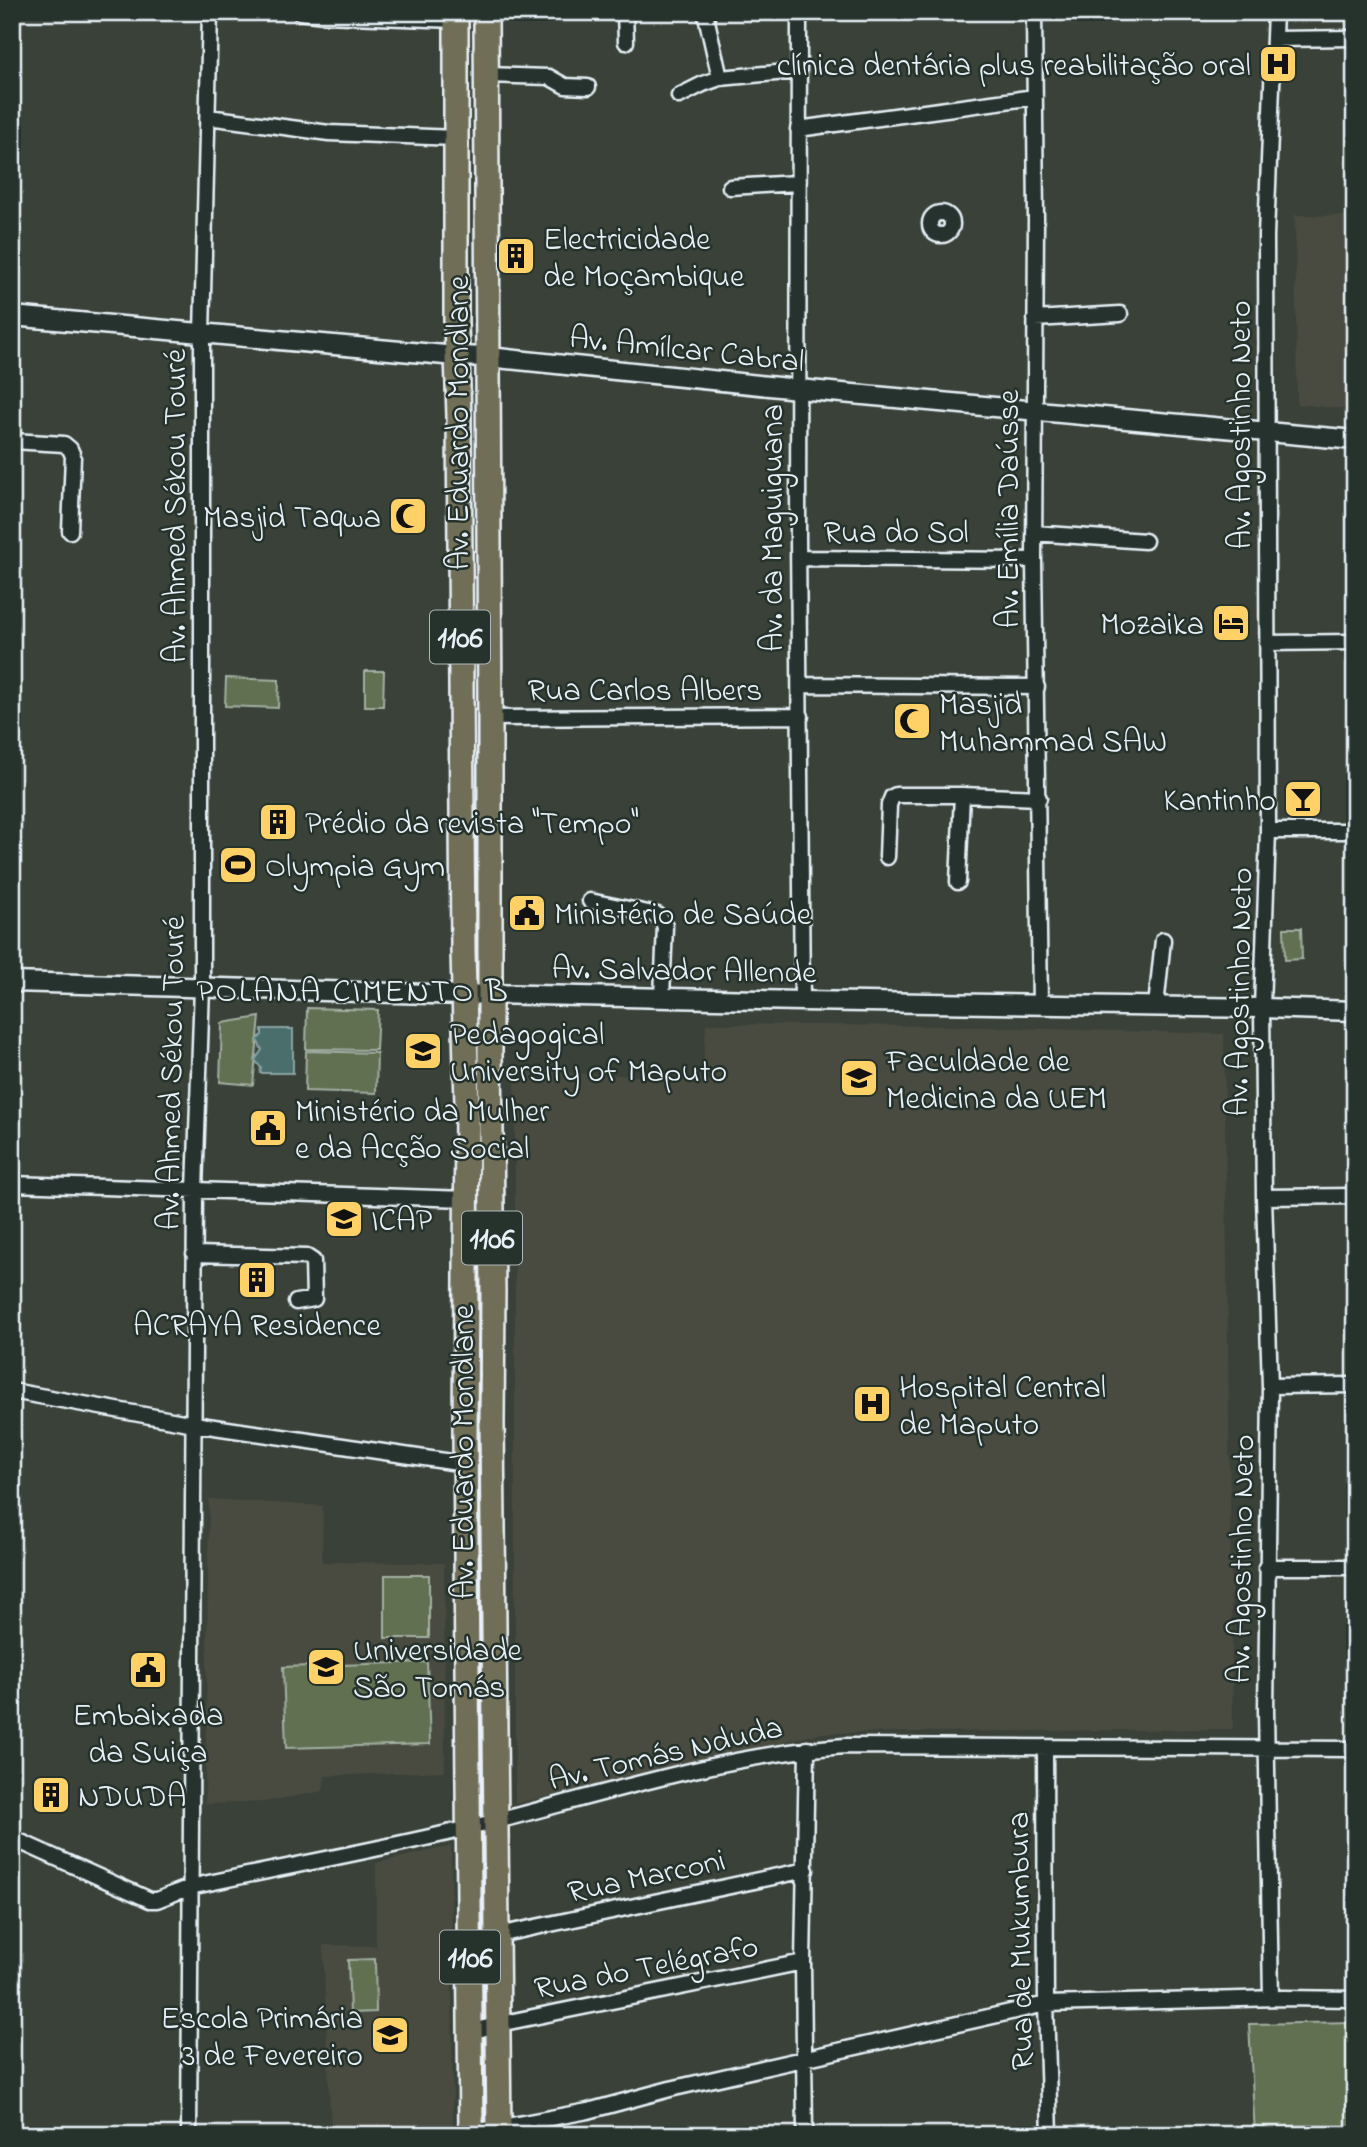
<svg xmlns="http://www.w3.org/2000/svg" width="1367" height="2147" font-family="'Indie Flower',sans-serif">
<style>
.built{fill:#484b40}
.green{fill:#616f51;stroke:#a4b0a4;stroke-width:2}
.water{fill:#496e6c;stroke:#89a2a4;stroke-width:2}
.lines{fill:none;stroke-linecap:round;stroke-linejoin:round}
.minor-casing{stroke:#e8f1f8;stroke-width:19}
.tertiary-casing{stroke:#e8f1f8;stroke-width:23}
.primary-casing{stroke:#e8f1f8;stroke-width:28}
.minor{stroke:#26332d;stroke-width:14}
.tertiary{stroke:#26332d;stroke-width:18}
.primary{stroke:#716e59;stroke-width:23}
.labels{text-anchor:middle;stroke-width:5;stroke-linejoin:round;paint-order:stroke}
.shield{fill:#26332d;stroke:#aeb8bb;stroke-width:2}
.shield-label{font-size:30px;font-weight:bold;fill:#e8f1f8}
.poi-label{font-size:32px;fill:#e8f1f8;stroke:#26332d;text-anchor:start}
.street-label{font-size:32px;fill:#e8f1f8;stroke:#26332d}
.neighbourhood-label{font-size:33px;letter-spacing:2px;fill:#e8f1f8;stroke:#26332d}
</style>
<rect width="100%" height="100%" fill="#3a4138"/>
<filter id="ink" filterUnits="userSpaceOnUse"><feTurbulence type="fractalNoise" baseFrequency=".0143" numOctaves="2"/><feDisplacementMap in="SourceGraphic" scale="14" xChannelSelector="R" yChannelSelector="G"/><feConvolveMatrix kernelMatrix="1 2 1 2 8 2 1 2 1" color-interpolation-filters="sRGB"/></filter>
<g filter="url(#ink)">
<!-- built -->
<path class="built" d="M 1295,215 L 1355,216 L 1355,410 L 1297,404 Z
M 706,1024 L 949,1026 L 1224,1034 L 1233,1729 L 822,1733 L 515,1804 L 515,1070 L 702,1079 Z
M 209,1499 L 323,1506 L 322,1562 L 444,1563 L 445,1771 L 325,1776 L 323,1791 L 264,1802 L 205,1804 Z
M 451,1846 L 453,2124 L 445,2132 L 432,2135 L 331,2135 L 323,1945 L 376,1946 L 376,1863 Z"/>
<!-- green -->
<path class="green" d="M 365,671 L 384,671 L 383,706 L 365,706 Z
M 226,678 L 279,680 L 278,708 L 225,706 Z
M 1284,928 L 1301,928 L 1302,959 L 1285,960 Z
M 307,1008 L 378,1010 L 376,1050 L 306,1049 Z
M 260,1017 L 253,1085 L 220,1082 L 222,1023 Z
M 306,1051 L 377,1053 L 376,1093 L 305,1091 Z
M 385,1575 L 429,1575 L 429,1638 L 385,1638 Z
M 427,1662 L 430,1744 L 286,1748 L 283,1667 Z
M 375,1959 L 376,2012 L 350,2013 L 348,1960 Z
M 1355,2022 L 1355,2135 L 1255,2135 L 1249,2024 Z"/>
<!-- water -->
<path class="water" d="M 262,1029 L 293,1029 L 293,1073 L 260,1073 L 261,1068 L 255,1060 L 262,1050 L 257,1040 L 262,1035 Z"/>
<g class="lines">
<defs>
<path id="minor" d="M 299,12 L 324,15 L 456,20
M 625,12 L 626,42
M 705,12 L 720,78
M 799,12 L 798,537 L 802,1001
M 1034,12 L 1036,220 L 1034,560 L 1040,1005
M 1275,39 L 1355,38
M 486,75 L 549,77 L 565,86 L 588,87
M 679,96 L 703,84 L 720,78 L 798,71
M 208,117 L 329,133 L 456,138
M 798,129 L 1035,97
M 730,187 L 798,183
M930 224a11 11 0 1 1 22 0a11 11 0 1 1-22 0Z
M 1035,319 L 1120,314
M 12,441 L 64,444 L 70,449 L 73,456 L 70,531
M 1034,533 L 1145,541
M 799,558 L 1034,560
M 1267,643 L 1355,642
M 801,685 L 1037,687
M 490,718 L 801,716
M 1268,831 L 1355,831
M 887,857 L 889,805 L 892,797 L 896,795 L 962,795
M 958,882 L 962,795 L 1039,798
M 590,901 L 658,915 L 665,926 L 662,997
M 1156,1006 L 1163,940
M 12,1184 L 466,1199
M 1264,1197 L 1355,1196
M 194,1254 L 307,1257 L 313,1261 L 314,1299 L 296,1302
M 1270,1386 L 1355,1385
M 12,1391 L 194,1424 L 465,1464
M 1266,1567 L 1355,1567
M 1045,1747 L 1046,2004 L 1050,2135
M 12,1838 L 150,1900 L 157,1900 L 190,1887 C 292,1865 396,1847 497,1821 C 609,1792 730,1754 845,1746 L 1355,1749
M 498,1935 L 806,1870
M 1271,1998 L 1266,1711 L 1270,1386 L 1264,1197 L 1262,1008 L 1268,831 L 1266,235 L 1275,12
M 471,2032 L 499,2024 L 803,1962
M 464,2134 L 588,2111 L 670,2089 L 1046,2004 L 1283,1998 L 1355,1999
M 189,2135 L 195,1190 L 202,987 L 202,334 L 210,12
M 805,2135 L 803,1962 L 807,1749"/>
<path id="tertiary" d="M 12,316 L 456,356 L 488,357 L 798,389 L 1355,440
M 12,982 L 465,995 L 489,994 L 802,1001 L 1262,1008 L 1355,1011"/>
<path id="primary" d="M 456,12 L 456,323 L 459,417 L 463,951 L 467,1105 L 465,1437 L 471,2135
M 486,12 L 490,718 L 490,1052 L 493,1291 L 492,1423 L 499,2135"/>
</defs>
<!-- minor casing -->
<use href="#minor" class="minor-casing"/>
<!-- tertiary casing -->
<use href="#tertiary" class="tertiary-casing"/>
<!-- primary casing -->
<use href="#primary" class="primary-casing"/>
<!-- minor -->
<use href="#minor" class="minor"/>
<!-- tertiary -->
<use href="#tertiary" class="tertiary"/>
<!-- primary -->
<use href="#primary" class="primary"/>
</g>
</g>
<!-- icons -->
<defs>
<symbol id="hospital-square" viewBox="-11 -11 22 22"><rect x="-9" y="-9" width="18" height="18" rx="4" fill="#ffd166" stroke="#26332d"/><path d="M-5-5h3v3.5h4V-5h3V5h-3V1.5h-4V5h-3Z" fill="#111"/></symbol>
<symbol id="building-square" viewBox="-11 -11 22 22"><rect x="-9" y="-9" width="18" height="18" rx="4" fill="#ffd166" stroke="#26332d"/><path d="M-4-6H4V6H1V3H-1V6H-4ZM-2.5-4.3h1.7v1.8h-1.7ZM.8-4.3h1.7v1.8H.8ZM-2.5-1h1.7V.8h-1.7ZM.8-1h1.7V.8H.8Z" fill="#111"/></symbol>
<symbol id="mosque-square" viewBox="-11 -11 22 22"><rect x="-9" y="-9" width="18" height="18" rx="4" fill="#ffd166" stroke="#26332d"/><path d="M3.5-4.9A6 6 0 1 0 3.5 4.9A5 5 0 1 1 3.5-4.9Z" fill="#111"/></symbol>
<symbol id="hotel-square" viewBox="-11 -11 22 22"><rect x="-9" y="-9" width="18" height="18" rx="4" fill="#ffd166" stroke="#26332d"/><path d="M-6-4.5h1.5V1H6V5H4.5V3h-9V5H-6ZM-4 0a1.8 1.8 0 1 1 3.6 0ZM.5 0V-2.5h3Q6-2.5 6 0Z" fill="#111"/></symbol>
<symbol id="bar-square" viewBox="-11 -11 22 22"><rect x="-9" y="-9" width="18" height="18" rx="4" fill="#ffd166" stroke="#26332d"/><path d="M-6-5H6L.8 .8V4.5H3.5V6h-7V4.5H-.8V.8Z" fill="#111"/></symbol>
<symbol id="stadium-square" viewBox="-11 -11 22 22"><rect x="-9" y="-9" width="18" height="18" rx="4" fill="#ffd166" stroke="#26332d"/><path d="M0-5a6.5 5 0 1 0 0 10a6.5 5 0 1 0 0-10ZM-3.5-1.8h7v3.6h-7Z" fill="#111"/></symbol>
<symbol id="civic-square" viewBox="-11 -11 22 22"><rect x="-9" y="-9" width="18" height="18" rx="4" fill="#ffd166" stroke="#26332d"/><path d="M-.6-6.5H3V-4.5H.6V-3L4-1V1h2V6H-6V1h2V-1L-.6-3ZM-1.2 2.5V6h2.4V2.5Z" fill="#111"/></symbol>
<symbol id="university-square" viewBox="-11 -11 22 22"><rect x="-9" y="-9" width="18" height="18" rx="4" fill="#ffd166" stroke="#26332d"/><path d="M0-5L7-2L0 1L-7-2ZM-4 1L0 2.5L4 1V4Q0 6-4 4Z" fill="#111"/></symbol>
<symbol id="school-square" viewBox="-11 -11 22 22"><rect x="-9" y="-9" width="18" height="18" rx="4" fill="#ffd166" stroke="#26332d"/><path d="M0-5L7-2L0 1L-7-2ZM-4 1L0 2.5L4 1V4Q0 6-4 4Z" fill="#111"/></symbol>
</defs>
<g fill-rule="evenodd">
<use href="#hospital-square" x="1256" y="42" width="44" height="44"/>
<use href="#building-square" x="494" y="234" width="44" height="44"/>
<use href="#mosque-square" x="386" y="494" width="44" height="44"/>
<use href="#hotel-square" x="1209" y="601" width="44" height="44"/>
<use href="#mosque-square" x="890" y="699" width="44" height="44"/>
<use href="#bar-square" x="1281" y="777" width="44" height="44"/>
<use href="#building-square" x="256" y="800" width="44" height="44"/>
<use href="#stadium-square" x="216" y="843" width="44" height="44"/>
<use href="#civic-square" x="505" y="891" width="44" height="44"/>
<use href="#university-square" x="401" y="1029" width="44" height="44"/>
<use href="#university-square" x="837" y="1056" width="44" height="44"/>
<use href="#civic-square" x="246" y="1106" width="44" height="44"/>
<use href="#university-square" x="322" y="1197" width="44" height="44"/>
<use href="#building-square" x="235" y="1258" width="44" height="44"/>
<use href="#hospital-square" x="850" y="1382" width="44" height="44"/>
<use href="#university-square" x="304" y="1645" width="44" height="44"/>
<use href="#civic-square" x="126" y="1648" width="44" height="44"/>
<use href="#building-square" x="29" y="1773" width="44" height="44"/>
<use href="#school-square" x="368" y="2013" width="44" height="44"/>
</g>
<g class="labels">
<!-- shield labels -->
<g class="shield">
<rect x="430" y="610.5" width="60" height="53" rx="5"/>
<rect x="462" y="1211.5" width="60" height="53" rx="5"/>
<rect x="440" y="1930.5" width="60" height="53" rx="5"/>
</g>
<g class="shield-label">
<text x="460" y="647">1106</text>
<text x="492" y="1248">1106</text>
<text x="470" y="1967">1106</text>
</g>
<!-- poi labels -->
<g class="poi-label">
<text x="1251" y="75" text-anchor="end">clínica dentária plus reabilitação oral</text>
<text x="543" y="249">Electricidade<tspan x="543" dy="37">de Moçambique</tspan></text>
<text x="381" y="527" text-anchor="end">Masjid Taqwa</text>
<text x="1204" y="634" text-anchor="end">Mozaika</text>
<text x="939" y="714">Masjid<tspan x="939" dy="37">Muhammad SAW</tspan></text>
<text x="1276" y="810" text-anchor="end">Kantinho</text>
<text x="305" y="833">Prédio da revista "Tempo"</text>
<text x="265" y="876">Olympia Gym</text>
<text x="554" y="924">Ministério de Saúde</text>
<text x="450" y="1044">Pedagogical<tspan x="450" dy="37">University of Maputo</tspan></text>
<text x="886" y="1071">Faculdade de<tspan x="886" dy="37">Medicina da UEM</tspan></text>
<text x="295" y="1121">Ministério da Mulher<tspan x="295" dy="37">e da Acção Social</tspan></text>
<text x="371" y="1230">ICAP</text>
<text x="257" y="1335" text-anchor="middle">ACRAYA Residence</text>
<text x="899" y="1397">Hospital Central<tspan x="899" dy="37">de Maputo</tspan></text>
<text x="353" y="1660">Universidade<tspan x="353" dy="37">São Tomás</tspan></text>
<text x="148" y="1725" text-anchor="middle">Embaixada<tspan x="148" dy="37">da Suiça</tspan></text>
<text x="78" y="1806">NDUDA</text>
<text x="363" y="2028" text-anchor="end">Escola Primária<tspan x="363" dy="37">3 de Fevereiro</tspan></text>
</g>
<!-- street labels -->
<g class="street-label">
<text transform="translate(687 348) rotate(6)" y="11">Av. Amílcar Cabral</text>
<text transform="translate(457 423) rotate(-90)" y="11">Av. Eduardo Mondlane</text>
<text transform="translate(1239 425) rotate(-90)" y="11">Av. Agostinho Neto</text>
<text transform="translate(174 506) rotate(-90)" y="11">Av. Ahmed Sékou Touré</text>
<text transform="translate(1007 509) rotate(-90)" y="11">Av. Emília Daússe</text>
<text transform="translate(771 528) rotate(-90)" y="11">Av. da Maguiguana</text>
<text x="896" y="542">Rua do Sol</text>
<text x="645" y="700">Rua Carlos Albers</text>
<text transform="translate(684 969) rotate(1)" y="11">Av. Salvador Allende</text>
<text transform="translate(1238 992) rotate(-89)" y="11">Av. Agostinho Neto</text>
<text transform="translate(170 1073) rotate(-89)" y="11">Av. Ahmed Sékou Touré</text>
<text transform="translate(462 1452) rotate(-90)" y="11">Av. Eduardo Mondlane</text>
<text transform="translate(1240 1559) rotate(-89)" y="11">Av. Agostinho Neto</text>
<text transform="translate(665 1752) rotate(-13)" y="11">Av. Tomás Nduda</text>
<text transform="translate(646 1875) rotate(-12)" y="11">Rua Marconi</text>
<text transform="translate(1019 1941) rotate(-91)" y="11">Rua de Mukumbura</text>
<text transform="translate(646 1966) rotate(-11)" y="11">Rua do Telégrafo</text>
</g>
<!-- neighbourhood labels -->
<g class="neighbourhood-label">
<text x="353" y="1001">POLANA CIMENTO B</text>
</g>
</g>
<!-- margin -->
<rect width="1367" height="2147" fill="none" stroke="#26332d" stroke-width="42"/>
<rect x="21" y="21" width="1325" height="2105" fill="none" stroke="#e8f1f8" stroke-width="2.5" filter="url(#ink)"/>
</svg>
